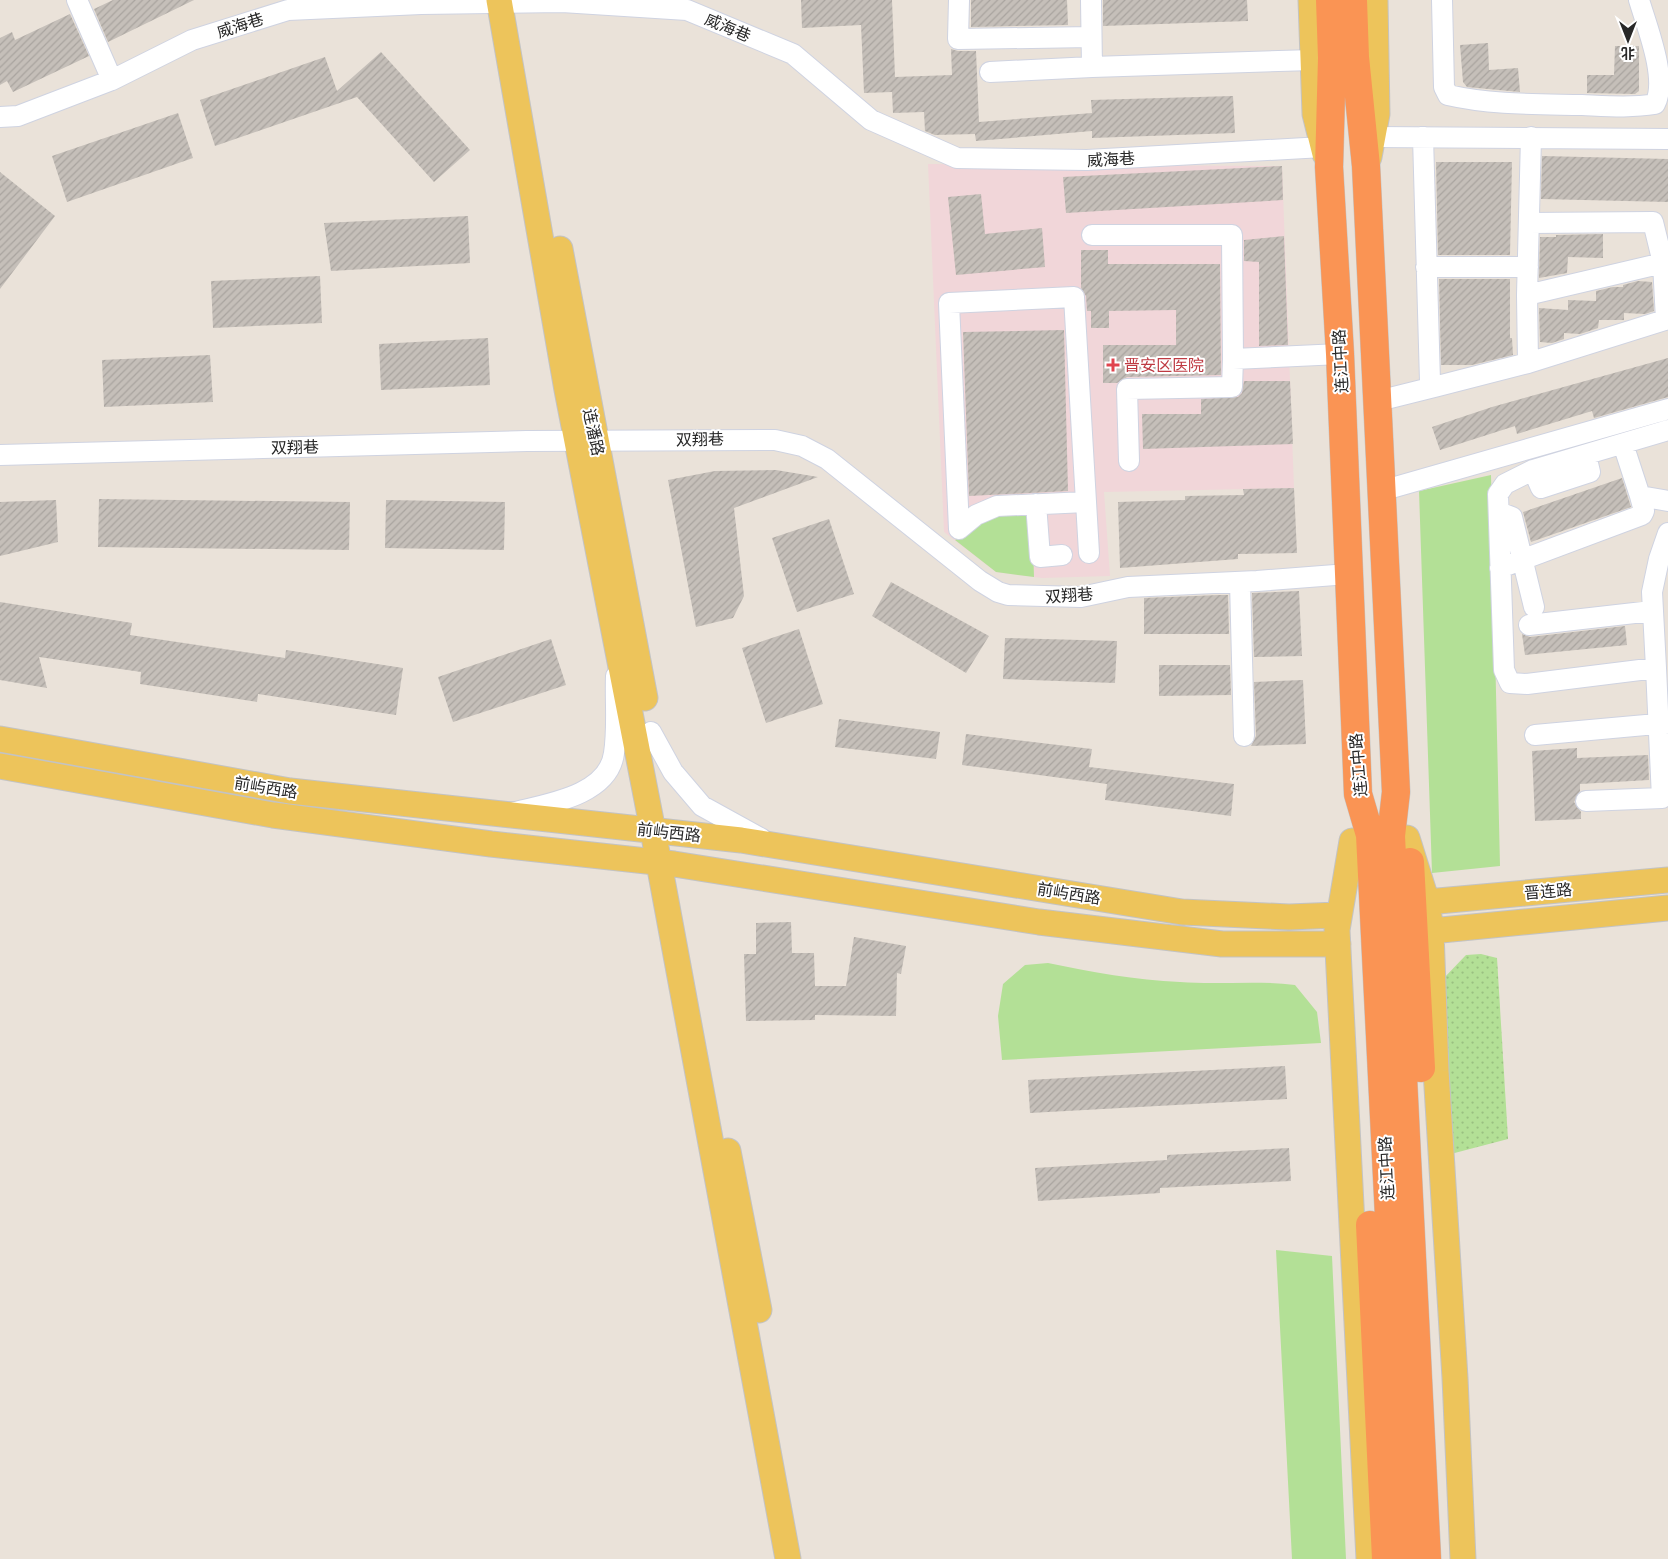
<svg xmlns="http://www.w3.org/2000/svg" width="1668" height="1559" font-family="'Nunito Sans','Noto Sans SC',sans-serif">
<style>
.medical{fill:#f1d6d9}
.grass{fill:#b3e096}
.park{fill:url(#park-dots)}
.building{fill:url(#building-hatch)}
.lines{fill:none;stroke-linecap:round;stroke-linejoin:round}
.minor-casing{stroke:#cfd3e1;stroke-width:22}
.major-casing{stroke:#c3c3c3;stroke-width:27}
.highway-casing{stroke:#c3c3c3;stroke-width:29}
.minor{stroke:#fff;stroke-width:20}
.major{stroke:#edc45b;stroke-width:25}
.highway{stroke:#fa9454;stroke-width:28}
.health-dot{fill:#e0444e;stroke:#fff;stroke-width:2}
.labels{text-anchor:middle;stroke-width:4;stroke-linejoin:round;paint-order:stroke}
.street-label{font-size:16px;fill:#282828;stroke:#fff}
.health-label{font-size:16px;fill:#be3a42;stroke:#fff;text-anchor:start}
</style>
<defs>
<pattern id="park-dots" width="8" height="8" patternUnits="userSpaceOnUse" patternTransform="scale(1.25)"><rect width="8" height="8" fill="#b3e096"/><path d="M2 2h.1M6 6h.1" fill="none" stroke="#9ac081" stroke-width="1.8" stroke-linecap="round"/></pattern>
<pattern id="building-hatch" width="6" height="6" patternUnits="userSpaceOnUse" patternTransform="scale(1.25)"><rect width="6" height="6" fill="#c5bfb9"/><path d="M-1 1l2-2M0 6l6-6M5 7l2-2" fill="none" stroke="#a9a49f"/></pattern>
</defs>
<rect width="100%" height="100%" fill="#eae2d9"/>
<!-- medical -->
<path class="medical" d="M 928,164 L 1282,166 L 1294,488 L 1104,492 L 1110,576 L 1042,578 L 996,572 L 944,532 Z"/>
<!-- grass -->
<path class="grass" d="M 1491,475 L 1500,866 L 1432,873 L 1419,491 Z
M 999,511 L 1032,513 L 1034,577 L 996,572 L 955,540 Z
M 1048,963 C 1091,972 1136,980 1180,982 C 1219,985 1257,980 1295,985 L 1317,1012 L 1321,1043 L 1002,1060 L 998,1016 L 1003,984 L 1025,965 Z
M 1276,1250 L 1332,1256 L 1346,1559 L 1292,1559 Z"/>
<!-- park -->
<path class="park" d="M 1481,954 L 1497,958 L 1508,1139 L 1447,1155 L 1442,980 L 1466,955 Z"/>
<!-- building -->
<path class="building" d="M 113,0 L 194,0 L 108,42 L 94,9 Z
M 801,0 L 892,0 L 895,77 L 952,75 L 951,49 L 958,51 L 976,51 L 979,122 L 1092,113 L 1091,100 L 1233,96 L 1235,133 L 1092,138 L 1092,131 L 976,141 L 975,134 L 935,135 L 925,131 L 924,112 L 893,113 L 892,92 L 864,93 L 861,25 L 802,28 Z
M 971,0 L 1067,0 L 1068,25 L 971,27 Z
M 1103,0 L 1247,0 L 1248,21 L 1103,26 Z
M 70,14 L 89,56 L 13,92 L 7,81 L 0,85 L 0,38 L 12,32 L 15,40 Z
M 1488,43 L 1489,70 L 1518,68 L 1520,92 L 1467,87 L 1463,82 L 1460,45 Z
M 1615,46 L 1639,46 L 1639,91 L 1635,94 L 1587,93 L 1587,75 L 1614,75 Z
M 381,52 L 470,150 L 434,182 L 357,97 L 215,146 L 200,100 L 325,57 L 337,91 Z
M 178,113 L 193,158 L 67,202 L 52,156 Z
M 1542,156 L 1668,159 L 1668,202 L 1541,199 Z
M 1436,162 L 1512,162 L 1510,255 L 1438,255 Z
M 1282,166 L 1283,200 L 1066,213 L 1063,177 Z
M 0,172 L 55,216 L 0,289 Z
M 981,194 L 985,234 L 1042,228 L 1045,267 L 956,275 L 948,197 Z
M 468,216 L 470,263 L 331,271 L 324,223 Z
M 1603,234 L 1603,258 L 1568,257 L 1567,273 L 1539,278 L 1540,237 L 1556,237 L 1556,235 Z
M 1284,236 L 1288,345 L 1259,346 L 1259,262 L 1244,261 L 1244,240 Z
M 1081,250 L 1108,250 L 1108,264 L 1220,264 L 1221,375 L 1127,377 L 1117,383 L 1103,383 L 1103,345 L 1176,345 L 1176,310 L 1109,311 L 1109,328 L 1091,328 L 1091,311 L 1087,311 L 1086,296 L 1081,288 Z
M 320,276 L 322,323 L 213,328 L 211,281 Z
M 1439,279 L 1510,279 L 1510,338 L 1512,338 L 1513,355 L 1472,365 L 1441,365 Z
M 1638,281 L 1652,282 L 1654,311 L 1645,314 L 1624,313 L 1624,320 L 1599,320 L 1598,328 L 1580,334 L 1564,333 L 1564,339 L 1552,343 L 1540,342 L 1539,308 L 1568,310 L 1568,300 L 1596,301 L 1596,291 L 1613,287 L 1623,287 L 1623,285 Z
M 1064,330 L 1068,491 L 969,496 L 963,332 Z
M 488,338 L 490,385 L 381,390 L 379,344 Z
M 210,355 L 213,402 L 104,407 L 102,360 Z
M 1668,358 L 1668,397 L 1594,418 L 1592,411 L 1517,434 L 1515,426 L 1440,450 L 1432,427 L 1492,407 Z
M 1244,381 L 1290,381 L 1293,444 L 1143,449 L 1142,414 L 1201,414 L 1201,399 L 1238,397 L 1242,393 Z
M 776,470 L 818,477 L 734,508 L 744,596 L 733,618 L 696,627 L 668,480 L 715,471 Z
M 1622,478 L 1631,507 L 1531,542 L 1523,512 Z
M 1294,488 L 1297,553 L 1238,554 L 1238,559 L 1120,568 L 1118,502 L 1185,500 L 1185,496 L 1244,495 L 1243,489 Z
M 99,499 L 350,502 L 349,550 L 98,547 Z
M 56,500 L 58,542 L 0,556 L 0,502 Z
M 386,500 L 505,502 L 504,550 L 385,548 Z
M 829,519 L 854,594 L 797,612 L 772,538 Z
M 891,582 L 989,636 L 966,673 L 872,616 Z
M 1299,591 L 1302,656 L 1254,657 L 1252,593 Z
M 1219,595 L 1228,595 L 1229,634 L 1144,634 L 1144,598 Z
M 0,602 L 132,623 L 130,635 L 285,658 L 286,650 L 403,668 L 396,715 L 258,694 L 257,702 L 140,684 L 141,672 L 39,657 L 47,688 L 0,680 Z
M 1625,626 L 1627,645 L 1525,655 L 1522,634 L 1530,637 Z
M 799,629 L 823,704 L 766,723 L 742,648 Z
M 1005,638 L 1117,641 L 1115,683 L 1003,679 Z
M 551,639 L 566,685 L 453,722 L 438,677 Z
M 1159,665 L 1230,665 L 1231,695 L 1159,696 Z
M 1303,680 L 1306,744 L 1251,746 L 1256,736 L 1254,682 Z
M 839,719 L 940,732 L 936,759 L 835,747 Z
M 966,734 L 1092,749 L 1089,767 L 1234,784 L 1231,816 L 1105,800 L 1107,784 L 962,765 Z
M 1577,748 L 1577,758 L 1648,755 L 1649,780 L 1580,784 L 1580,791 L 1574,802 L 1581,812 L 1581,819 L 1535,821 L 1532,751 Z
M 791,922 L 792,953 L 814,953 L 815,986 L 846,986 L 854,937 L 906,946 L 901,974 L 897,973 L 896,1016 L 815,1015 L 815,1020 L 746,1021 L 744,954 L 756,954 L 756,923 Z
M 1285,1066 L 1287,1099 L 1030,1113 L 1028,1080 Z
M 1289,1148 L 1291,1181 L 1160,1188 L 1160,1193 L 1038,1201 L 1035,1168 L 1167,1160 L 1167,1155 Z"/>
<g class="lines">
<defs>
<path id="minor" d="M 77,0 L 112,80
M 959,0 L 958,39 L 1091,37
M 1091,0 L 1092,67 L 1313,60
M 1442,0 L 1444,87 L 1448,95 C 1491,105 1538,104 1582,105 C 1606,106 1631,108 1655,104 C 1668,79 1647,27 1639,0
M 990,72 L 1092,67
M 0,117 L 18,116 L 112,80 L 192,40 L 288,10 L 421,4 L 562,2 L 687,10 L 793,54 L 871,120 L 957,158 L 1087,160 L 1323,147
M 1373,137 L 1668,139
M 1529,223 L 1653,222 L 1663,263 L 1666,320
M 1092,235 L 1232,235 L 1233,359 L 1340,354
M 1426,267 L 1528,267
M 1527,295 L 1663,263
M 1528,363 L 1527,295 L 1531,137
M 1434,387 L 1528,363 L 1668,319
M 1378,401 L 1434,387 L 1430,381 L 1423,137
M 1668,430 L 1533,470 L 1505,484 L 1498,494 L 1504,670 L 1510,683 L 1527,684 L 1656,668 L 1652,592 L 1659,559 L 1668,533
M 1623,444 L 1640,496 L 1668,501
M 0,455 L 527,441 L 775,440 L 802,446 L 827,459 L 980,581 L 998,592 L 1008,595 L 1081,597 L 1128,587 L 1257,581 L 1348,574
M 1129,461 L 1127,389 L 1232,387 L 1233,359
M 1533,470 L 1541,488 L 1590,472 L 1586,455
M 1381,491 L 1668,409
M 1086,502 L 997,506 L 976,515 L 959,529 L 949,303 L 1074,297 L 1089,553
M 1036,504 L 1040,557 L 1062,555
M 1499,512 L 1512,517 L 1534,607
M 1500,568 L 1642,515 L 1644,511 L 1640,496
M 1240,582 L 1244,736
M 1529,625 L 1652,611
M 651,732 L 673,772 L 702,806 L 762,839
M 1535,735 L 1668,723
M 1586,801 L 1662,798 L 1656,668
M 515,812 C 548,804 609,795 614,753 C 618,728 615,701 616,676"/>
<path id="major" d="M 499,0 L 567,390 L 653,831 L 788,1559
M 1311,0 L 1315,114 L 1325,154
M 1369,157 L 1377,114 L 1375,0
M 560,249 L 645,698
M 0,739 L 290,791 L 741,840 L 1182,912 L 1289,917 L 1338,915
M 0,766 L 273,815 L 491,844 L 674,864 L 1039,922 L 1222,944 L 1338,944
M 1407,838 L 1427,902 L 1431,931 L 1436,1071 L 1455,1378 L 1463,1559
M 1352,841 L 1337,930 L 1369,1559
M 1427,902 L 1668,880
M 1431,931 L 1668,908
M 728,1151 L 759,1310"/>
<path id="highway" d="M 1330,0 L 1332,58 L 1329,167 L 1340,354 L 1358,794 L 1370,835 L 1406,1559
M 1353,0 L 1355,57 L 1366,166 L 1396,792 L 1391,836 L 1427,1559
M 1410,862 L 1421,1068
M 1370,1225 L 1386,1559"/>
</defs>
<!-- minor casing -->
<use href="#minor" class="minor-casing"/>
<!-- major casing -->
<use href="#major" class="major-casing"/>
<!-- highway casing -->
<use href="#highway" class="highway-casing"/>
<!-- minor -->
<use href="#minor" class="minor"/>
<!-- major -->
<use href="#major" class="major"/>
<!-- highway -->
<use href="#highway" class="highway"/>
</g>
<!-- markers -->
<path class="health-dot" d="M1110.5 357.5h5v5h5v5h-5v5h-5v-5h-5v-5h5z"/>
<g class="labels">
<!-- street labels -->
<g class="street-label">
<text transform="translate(240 25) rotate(-18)" y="6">威海巷</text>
<text transform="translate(728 27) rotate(23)" y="6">威海巷</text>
<text transform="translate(1111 159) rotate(-3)" y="6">威海巷</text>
<text transform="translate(1340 361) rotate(-93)" y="6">连江中路</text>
<text transform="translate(594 432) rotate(78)" y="6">连潘路</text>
<text transform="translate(700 439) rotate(-1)" y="6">双翔巷</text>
<text transform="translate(295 447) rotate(-1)" y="6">双翔巷</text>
<text transform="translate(1069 595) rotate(-4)" y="6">双翔巷</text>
<text transform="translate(1358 765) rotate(-95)" y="6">连江中路</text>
<text transform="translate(266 787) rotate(9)" y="6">前屿西路</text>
<text transform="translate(669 832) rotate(6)" y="6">前屿西路</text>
<text transform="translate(1548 891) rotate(-5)" y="6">晋连路</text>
<text transform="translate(1069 893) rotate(9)" y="6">前屿西路</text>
<text transform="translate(1386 1168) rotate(-93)" y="6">连江中路</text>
</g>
<!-- health labels -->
<g class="health-label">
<text x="1124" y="371">晋安区医院</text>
</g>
</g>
<!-- north arrow -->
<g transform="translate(1628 40) rotate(180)" stroke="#ffffff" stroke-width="4" paint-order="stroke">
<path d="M0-4L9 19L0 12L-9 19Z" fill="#282828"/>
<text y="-8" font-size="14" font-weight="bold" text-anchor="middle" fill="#282828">北</text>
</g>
</svg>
